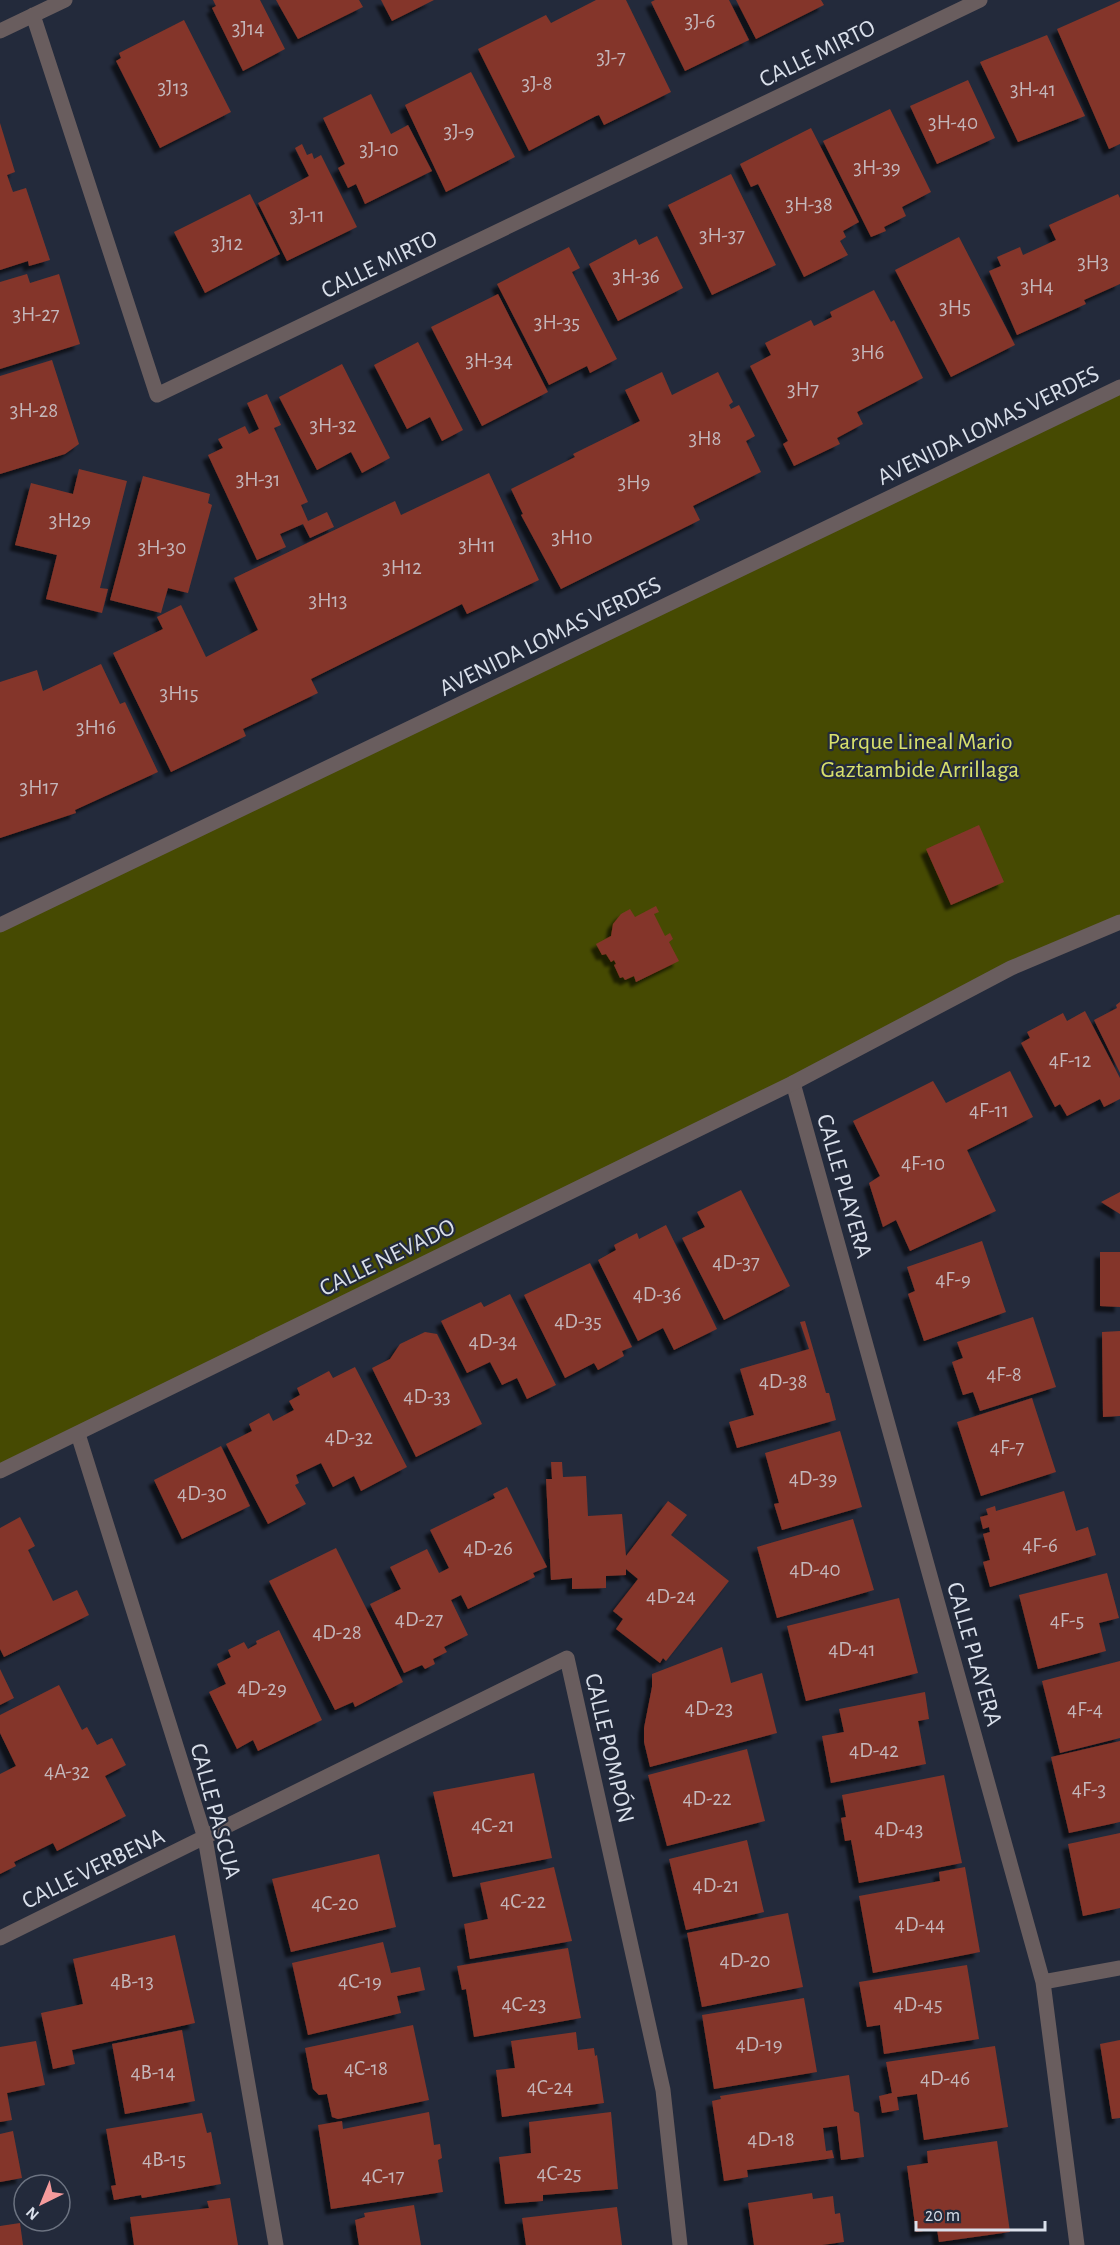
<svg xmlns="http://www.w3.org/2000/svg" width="1120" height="2245" font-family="'Alegreya Sans',sans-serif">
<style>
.green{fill:#464a02}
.building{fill:#843629;filter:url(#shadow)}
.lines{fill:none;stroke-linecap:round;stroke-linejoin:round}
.minor{stroke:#695d5e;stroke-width:15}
.tertiary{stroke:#695d5e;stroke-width:15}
.labels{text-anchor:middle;stroke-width:4.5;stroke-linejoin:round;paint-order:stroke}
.number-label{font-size:21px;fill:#c4b6ba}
.street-label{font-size:24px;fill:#dae0eb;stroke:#232a3b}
.park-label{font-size:24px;fill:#d8e06c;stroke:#232a3b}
</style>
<defs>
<filter id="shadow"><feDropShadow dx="-5.5" dy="5.5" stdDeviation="1.5" flood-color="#0009"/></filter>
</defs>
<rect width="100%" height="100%" fill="#232a3b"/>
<!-- green -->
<path class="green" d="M 1120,387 L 1120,922 L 0,1471 L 0,925 Z"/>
<!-- building -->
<path class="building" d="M 213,0 L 260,0 L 285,49 L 243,71 L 212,8 L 216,6 Z
M 276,0 L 359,0 L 363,7 L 298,39 Z
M 381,0 L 434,0 L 392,21 Z
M 596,0 L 626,0 L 671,92 L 604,125 L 599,115 L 596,116 L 529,151 L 478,49 L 546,15 L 551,23 Z
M 655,0 L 729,0 L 749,40 L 685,71 L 651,2 Z
M 736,0 L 821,0 L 824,5 L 756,39 Z
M 1120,1 L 1120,144 L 1109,149 L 1057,29 Z
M 184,20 L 231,112 L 160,148 L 116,61 L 121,58 L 119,53 Z
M 1047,35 L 1085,116 L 1018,142 L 980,62 Z
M 471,72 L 515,157 L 446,192 L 405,105 Z
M 968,80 L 995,138 L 937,164 L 910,106 Z
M 371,94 L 391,134 L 408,125 L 432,171 L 365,204 L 356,184 L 348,188 L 338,168 L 345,164 L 323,118 Z
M 890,109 L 931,192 L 902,207 L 906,216 L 884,227 L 886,231 L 871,237 L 823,141 Z
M 0,123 L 15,172 L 7,175 L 13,192 L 26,188 L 50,260 L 29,266 L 28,261 L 0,270 Z
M 811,128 L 859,222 L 843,231 L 846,237 L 840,241 L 848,255 L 804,277 L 758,184 L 751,187 L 740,164 Z
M 302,144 L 307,155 L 312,153 L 314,159 L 321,155 L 357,227 L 287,261 L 258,203 L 309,176 L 295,148 Z
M 731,174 L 776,265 L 712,295 L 668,205 Z
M 250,194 L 280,254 L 205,293 L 174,232 Z
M 1118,194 L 1120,198 L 1120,284 L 1084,300 L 1086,304 L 1017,335 L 989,271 L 1001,266 L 997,257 L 1020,247 L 1023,255 L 1056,240 L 1049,225 Z
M 657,236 L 683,288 L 618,321 L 589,264 L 636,239 L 639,245 Z
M 959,237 L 1015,345 L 951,377 L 895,270 Z
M 569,247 L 580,268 L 572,272 L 617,359 L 590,373 L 587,366 L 549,385 L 497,284 Z
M 27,274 L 30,283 L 59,274 L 80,344 L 0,369 L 0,282 Z
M 874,290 L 891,322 L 894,320 L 923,378 L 857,412 L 863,424 L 837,438 L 840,444 L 794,466 L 783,444 L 788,441 L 750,366 L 771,355 L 765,343 L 811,320 L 814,326 L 832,317 L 830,312 Z
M 498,294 L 548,392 L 482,426 L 431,327 Z
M 418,342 L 463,430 L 442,441 L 430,417 L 407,429 L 374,365 Z
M 52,360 L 79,444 L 65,454 L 0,474 L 0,376 Z
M 342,364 L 390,458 L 362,473 L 351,452 L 317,470 L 279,397 Z
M 662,372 L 672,395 L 718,372 L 733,402 L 729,405 L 731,409 L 739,405 L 755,436 L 746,441 L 761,472 L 693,506 L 700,520 L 561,589 L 521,515 L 523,514 L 511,489 L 575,457 L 573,454 L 640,421 L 625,390 Z
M 267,394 L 281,425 L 274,428 L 308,502 L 301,505 L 308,521 L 327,512 L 334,527 L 310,538 L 303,524 L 280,534 L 286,547 L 257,560 L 208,455 L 223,448 L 218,439 L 245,426 L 249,434 L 259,429 L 247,403 Z
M 79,469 L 127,481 L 100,588 L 108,589 L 102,613 L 46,599 L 57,555 L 15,545 L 31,483 L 73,494 Z
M 489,473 L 539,580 L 467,614 L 462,604 L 311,679 L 318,693 L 243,729 L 246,736 L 171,772 L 113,653 L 163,629 L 157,617 L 181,605 L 206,657 L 258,630 L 234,578 L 395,501 L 401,515 Z
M 143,476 L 210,494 L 208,503 L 212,505 L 188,593 L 168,588 L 161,613 L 110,600 Z
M 101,664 L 120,704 L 125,702 L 158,772 L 75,810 L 76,813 L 0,838 L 0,682 L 37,670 L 43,691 Z
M 979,825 L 1004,882 L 951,905 L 926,849 Z
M 656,906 L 659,912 L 654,914 L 665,936 L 670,933 L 673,939 L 669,942 L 679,961 L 636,982 L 634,976 L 625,980 L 623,977 L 620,978 L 614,965 L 616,964 L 614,960 L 611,962 L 606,954 L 602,955 L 596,944 L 611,936 L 613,924 L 621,914 L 630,909 L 635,917 Z
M 1120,1002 L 1120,1073 L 1094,1020 L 1117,1008 L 1116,1005 Z
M 1085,1011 L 1120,1078 L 1120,1099 L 1104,1107 L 1100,1099 L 1067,1116 L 1060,1104 L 1055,1107 L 1021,1043 L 1030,1038 L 1027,1032 L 1063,1013 L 1067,1021 Z
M 1010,1071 L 1033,1117 L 967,1150 L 996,1211 L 910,1251 L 896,1220 L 883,1227 L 869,1183 L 880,1176 L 853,1121 L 933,1081 L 946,1103 Z
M 741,1190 L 790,1286 L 724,1320 L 682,1238 L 705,1227 L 697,1212 Z
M 1120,1192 L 1120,1214 L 1101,1202 Z
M 666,1225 L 717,1329 L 674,1350 L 663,1328 L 638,1341 L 598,1260 L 616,1250 L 614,1245 L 637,1233 L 639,1239 Z
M 982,1241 L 1006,1312 L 924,1341 L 908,1294 L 915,1291 L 907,1267 Z
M 1100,1252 L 1120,1252 L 1120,1307 L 1100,1306 Z
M 590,1263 L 632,1347 L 622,1351 L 624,1356 L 598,1370 L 594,1363 L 565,1378 L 524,1295 Z
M 510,1294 L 556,1385 L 527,1399 L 517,1378 L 502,1385 L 490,1362 L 467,1373 L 441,1321 L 481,1302 L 484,1307 Z
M 1033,1317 L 1056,1387 L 980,1411 L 973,1392 L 963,1395 L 952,1362 L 963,1358 L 957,1342 Z
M 805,1321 L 826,1393 L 829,1393 L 836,1420 L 737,1448 L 729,1422 L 754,1415 L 740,1369 L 809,1349 L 800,1322 Z
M 1120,1331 L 1120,1416 L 1103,1417 L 1102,1332 Z
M 425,1332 L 437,1334 L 482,1424 L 416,1457 L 372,1368 L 390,1359 L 400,1344 Z
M 355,1367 L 407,1467 L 361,1491 L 354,1476 L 333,1487 L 321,1463 L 296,1475 L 299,1483 L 295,1485 L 306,1504 L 268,1524 L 226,1444 L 252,1431 L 249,1424 L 269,1413 L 273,1421 L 294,1410 L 289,1401 L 300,1395 L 297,1388 L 329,1371 L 333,1378 Z
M 1032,1398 L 1056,1472 L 981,1496 L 957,1422 Z
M 840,1431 L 862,1507 L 782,1530 L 774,1504 L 779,1503 L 765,1453 Z
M 221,1446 L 250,1506 L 182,1539 L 154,1480 Z
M 551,1462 L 562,1462 L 563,1477 L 586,1476 L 588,1516 L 622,1514 L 626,1556 L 668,1501 L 687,1515 L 671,1535 L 729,1581 L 666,1661 L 663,1658 L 660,1663 L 616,1629 L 623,1619 L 613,1611 L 638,1579 L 626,1569 L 626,1575 L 606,1576 L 606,1588 L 572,1589 L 572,1578 L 551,1580 L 546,1479 L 552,1479 Z
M 507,1487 L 547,1567 L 533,1573 L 535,1577 L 468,1609 L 461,1595 L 451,1600 L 468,1635 L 444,1647 L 447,1652 L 433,1659 L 435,1664 L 425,1669 L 422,1665 L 404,1673 L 370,1604 L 401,1589 L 390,1567 L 427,1549 L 439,1573 L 449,1568 L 430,1530 L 495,1498 L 493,1494 Z
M 1064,1491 L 1076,1531 L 1088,1527 L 1096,1555 L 990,1587 L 983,1562 L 990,1560 L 983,1534 L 990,1532 L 989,1527 L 983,1529 L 980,1517 L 988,1515 L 986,1509 L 995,1506 L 996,1511 Z
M 20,1517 L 35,1546 L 28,1550 L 53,1601 L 77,1590 L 89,1615 L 4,1657 L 0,1649 L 0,1528 Z
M 853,1519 L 874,1590 L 777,1618 L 757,1547 Z
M 336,1548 L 403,1682 L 355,1707 L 353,1702 L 335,1710 L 269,1581 Z
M 1107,1573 L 1119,1618 L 1099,1623 L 1106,1651 L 1038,1669 L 1019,1595 Z
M 899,1598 L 918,1673 L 806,1701 L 787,1626 Z
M 279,1630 L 322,1720 L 258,1751 L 253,1740 L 237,1749 L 209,1692 L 226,1684 L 217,1664 L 231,1657 L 228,1650 L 244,1642 L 248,1649 L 257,1644 L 256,1641 Z
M 722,1647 L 731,1683 L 762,1673 L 777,1733 L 650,1767 L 644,1742 L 644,1728 L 652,1687 L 652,1674 Z
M 1120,1661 L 1120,1738 L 1060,1753 L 1042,1681 Z
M 0,1669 L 14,1698 L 0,1705 Z
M 59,1685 L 82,1730 L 87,1727 L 97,1745 L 112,1738 L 126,1765 L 105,1776 L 126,1816 L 57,1851 L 53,1843 L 14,1862 L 16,1866 L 0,1874 L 0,1774 L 16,1766 L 0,1733 L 0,1715 Z
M 925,1692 L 929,1719 L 918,1721 L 926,1764 L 831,1783 L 822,1736 L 844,1732 L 839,1709 Z
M 1120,1741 L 1120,1822 L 1069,1833 L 1051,1757 Z
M 747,1749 L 765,1821 L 667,1846 L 648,1775 Z
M 534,1773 L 552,1858 L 453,1877 L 433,1792 Z
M 944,1775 L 962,1863 L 859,1883 L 851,1840 L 845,1841 L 841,1818 L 846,1817 L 842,1795 Z
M 1120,1833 L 1120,1908 L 1083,1916 L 1068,1844 Z
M 747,1840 L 764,1912 L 686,1930 L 669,1859 Z
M 379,1854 L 396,1927 L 291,1952 L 272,1879 Z
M 554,1867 L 572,1941 L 470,1959 L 464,1924 L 488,1919 L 480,1883 Z
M 965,1867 L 980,1952 L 873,1973 L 859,1896 L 940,1881 L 939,1872 Z
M 788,1913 L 803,1987 L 702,2007 L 687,1933 Z
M 175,1935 L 195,2023 L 72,2050 L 75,2064 L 53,2069 L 41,2013 L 83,2004 L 73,1959 Z
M 383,1942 L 391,1973 L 420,1967 L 425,1990 L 397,1996 L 401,2013 L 308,2035 L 292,1963 Z
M 568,1948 L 581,2018 L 474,2037 L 466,1989 L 462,1990 L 457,1966 Z
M 967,1965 L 979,2039 L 884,2054 L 880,2025 L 867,2027 L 859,1982 Z
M 804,1998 L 817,2072 L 714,2089 L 702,2015 Z
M 413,2025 L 429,2100 L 338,2119 L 332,2117 L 327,2094 L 319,2095 L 313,2089 L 305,2048 Z
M 182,2030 L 195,2101 L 125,2114 L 112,2044 Z
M 576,2032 L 578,2050 L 594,2048 L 595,2056 L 597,2055 L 604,2103 L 502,2117 L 496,2070 L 515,2068 L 511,2041 Z
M 1120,2040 L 1120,2118 L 1112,2119 L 1100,2044 Z
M 36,2041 L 45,2085 L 7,2093 L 12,2120 L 0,2122 L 0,2047 Z
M 995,2046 L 1008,2127 L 924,2140 L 917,2094 L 897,2097 L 899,2110 L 882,2113 L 879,2096 L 892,2093 L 886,2062 Z
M 849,2075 L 854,2111 L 859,2113 L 864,2157 L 841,2160 L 837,2126 L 823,2128 L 826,2151 L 832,2150 L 834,2158 L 747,2170 L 748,2177 L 724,2181 L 712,2101 L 721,2099 L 720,2096 Z
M 429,2112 L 434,2145 L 440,2144 L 442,2158 L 438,2160 L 443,2192 L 331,2209 L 318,2125 L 342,2121 L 343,2129 Z
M 611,2112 L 618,2189 L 543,2195 L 543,2201 L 505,2204 L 499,2157 L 531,2153 L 529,2122 Z
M 202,2113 L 207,2133 L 211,2132 L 221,2184 L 142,2198 L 141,2195 L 114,2200 L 111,2186 L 116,2185 L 106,2129 Z
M 13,2131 L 22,2178 L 0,2182 L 0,2134 Z
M 997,2141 L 1010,2232 L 939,2242 L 937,2229 L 916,2232 L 907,2166 L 928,2163 L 927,2151 Z
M 812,2193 L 813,2199 L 833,2196 L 835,2214 L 840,2213 L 844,2242 L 822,2245 L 754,2245 L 748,2203 Z
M 230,2198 L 238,2245 L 134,2245 L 130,2217 L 209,2208 L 207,2201 Z
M 414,2205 L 421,2245 L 359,2245 L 355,2220 L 365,2217 L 364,2213 Z
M 617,2207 L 622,2245 L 526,2245 L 522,2218 Z
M 20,2223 L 23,2245 L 0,2245 L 0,2226 Z"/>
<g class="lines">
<!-- minor -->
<path class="minor" d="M 33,15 L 157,395 L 980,0
M 0,31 L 65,0
M 793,1083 L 1043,1982 L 1077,2245
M 78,1434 L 205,1838 L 276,2245
M 0,1938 L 567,1658 L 663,2090 L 680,2245
M 1043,1982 L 1120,1968"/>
<!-- tertiary -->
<path class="tertiary" d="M 0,925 L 1120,387
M 0,1471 L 793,1083 L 1011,968 L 1120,922"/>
</g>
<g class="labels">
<!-- number labels -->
<g class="number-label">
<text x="700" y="28">3J-6</text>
<text x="248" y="35">3J14</text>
<text x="611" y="64">3J-7</text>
<text x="537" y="90">3J-8</text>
<text x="173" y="94">3J13</text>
<text x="1033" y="96">3H-41</text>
<text x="953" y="129">3H-40</text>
<text x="459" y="138">3J-9</text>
<text x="379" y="156">3J-10</text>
<text x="877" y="174">3H-39</text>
<text x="809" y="211">3H-38</text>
<text x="307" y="222">3J-11</text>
<text x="722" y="242">3H-37</text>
<text x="227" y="250">3J12</text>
<text x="1093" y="269">3H3</text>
<text x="636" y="283">3H-36</text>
<text x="1037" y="293">3H4</text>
<text x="955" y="314">3H5</text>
<text x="36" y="321">3H-27</text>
<text x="557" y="329">3H-35</text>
<text x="868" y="359">3H6</text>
<text x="489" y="367">3H-34</text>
<text x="803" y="396">3H7</text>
<text x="34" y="417">3H-28</text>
<text x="333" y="432">3H-32</text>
<text x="705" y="445">3H8</text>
<text x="258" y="486">3H-31</text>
<text x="634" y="489">3H9</text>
<text x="70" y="527">3H29</text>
<text x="572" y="544">3H10</text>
<text x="477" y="552">3H11</text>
<text x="162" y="554">3H-30</text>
<text x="402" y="574">3H12</text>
<text x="328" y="607">3H13</text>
<text x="179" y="700">3H15</text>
<text x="96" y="734">3H16</text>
<text x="39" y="794">3H17</text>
<text x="1070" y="1067">4F-12</text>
<text x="989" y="1117">4F-11</text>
<text x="923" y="1170">4F-10</text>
<text x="736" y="1269">4D-37</text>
<text x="953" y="1286">4F-9</text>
<text x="657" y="1301">4D-36</text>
<text x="578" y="1328">4D-35</text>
<text x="493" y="1348">4D-34</text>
<text x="1004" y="1381">4F-8</text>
<text x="783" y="1388">4D-38</text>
<text x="427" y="1403">4D-33</text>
<text x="349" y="1444">4D-32</text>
<text x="1007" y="1454">4F-7</text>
<text x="813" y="1485">4D-39</text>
<text x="202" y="1500">4D-30</text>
<text x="1040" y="1552">4F-6</text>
<text x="488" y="1555">4D-26</text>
<text x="815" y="1576">4D-40</text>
<text x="671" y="1603">4D-24</text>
<text x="419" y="1626">4D-27</text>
<text x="1067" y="1627">4F-5</text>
<text x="337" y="1639">4D-28</text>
<text x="852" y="1656">4D-41</text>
<text x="262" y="1695">4D-29</text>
<text x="709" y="1715">4D-23</text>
<text x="1085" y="1716">4F-4</text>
<text x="874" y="1757">4D-42</text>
<text x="67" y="1778">4A-32</text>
<text x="1089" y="1796">4F-3</text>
<text x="707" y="1805">4D-22</text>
<text x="493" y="1832">4C-21</text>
<text x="899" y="1836">4D-43</text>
<text x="716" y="1892">4D-21</text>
<text x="523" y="1908">4C-22</text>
<text x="335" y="1910">4C-20</text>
<text x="920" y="1931">4D-44</text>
<text x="745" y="1967">4D-20</text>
<text x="132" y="1988">4B-13</text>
<text x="360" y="1988">4C-19</text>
<text x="524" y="2011">4C-23</text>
<text x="918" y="2011">4D-45</text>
<text x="759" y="2051">4D-19</text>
<text x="366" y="2075">4C-18</text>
<text x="153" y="2079">4B-14</text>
<text x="945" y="2085">4D-46</text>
<text x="550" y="2094">4C-24</text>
<text x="771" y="2146">4D-18</text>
<text x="164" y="2166">4B-15</text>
<text x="559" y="2180">4C-25</text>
<text x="383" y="2183">4C-17</text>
</g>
<!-- street labels -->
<g class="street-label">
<text transform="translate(817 53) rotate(-26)" y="8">CALLE MIRTO</text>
<text transform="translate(379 264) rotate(-26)" y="8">CALLE MIRTO</text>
<text transform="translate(988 425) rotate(-26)" y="8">AVENIDA LOMAS VERDES</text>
<text transform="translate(550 636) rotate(-26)" y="8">AVENIDA LOMAS VERDES</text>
<text transform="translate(845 1186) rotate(74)" y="8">CALLE PLAYERA</text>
<text transform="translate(387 1257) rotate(-26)" y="8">CALLE NEVADO</text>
<text transform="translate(975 1654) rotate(74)" y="8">CALLE PLAYERA</text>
<text transform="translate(610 1748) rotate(77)" y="8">CALLE POMPÓN</text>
<text transform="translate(216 1811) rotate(75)" y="8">CALLE PASCUA</text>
<text transform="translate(93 1868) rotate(-26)" y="8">CALLE VERBENA</text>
</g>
<!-- park labels -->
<g class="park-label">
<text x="920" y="749">Parque Lineal Mario<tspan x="920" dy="28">Gaztambide Arrillaga</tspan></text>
</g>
</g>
<!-- north arrow -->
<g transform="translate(42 2203) rotate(223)"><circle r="28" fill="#232a3b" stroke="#6c7381" stroke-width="1.5"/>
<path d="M0-4.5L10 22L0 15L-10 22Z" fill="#f59b9c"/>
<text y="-9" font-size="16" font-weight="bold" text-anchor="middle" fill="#dae0eb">N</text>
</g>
<!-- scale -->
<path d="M916 2221v9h129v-9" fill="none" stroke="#dae0eb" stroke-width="3"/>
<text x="925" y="2221" font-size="18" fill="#dae0eb" stroke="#232a3b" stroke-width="4.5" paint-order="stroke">20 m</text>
</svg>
